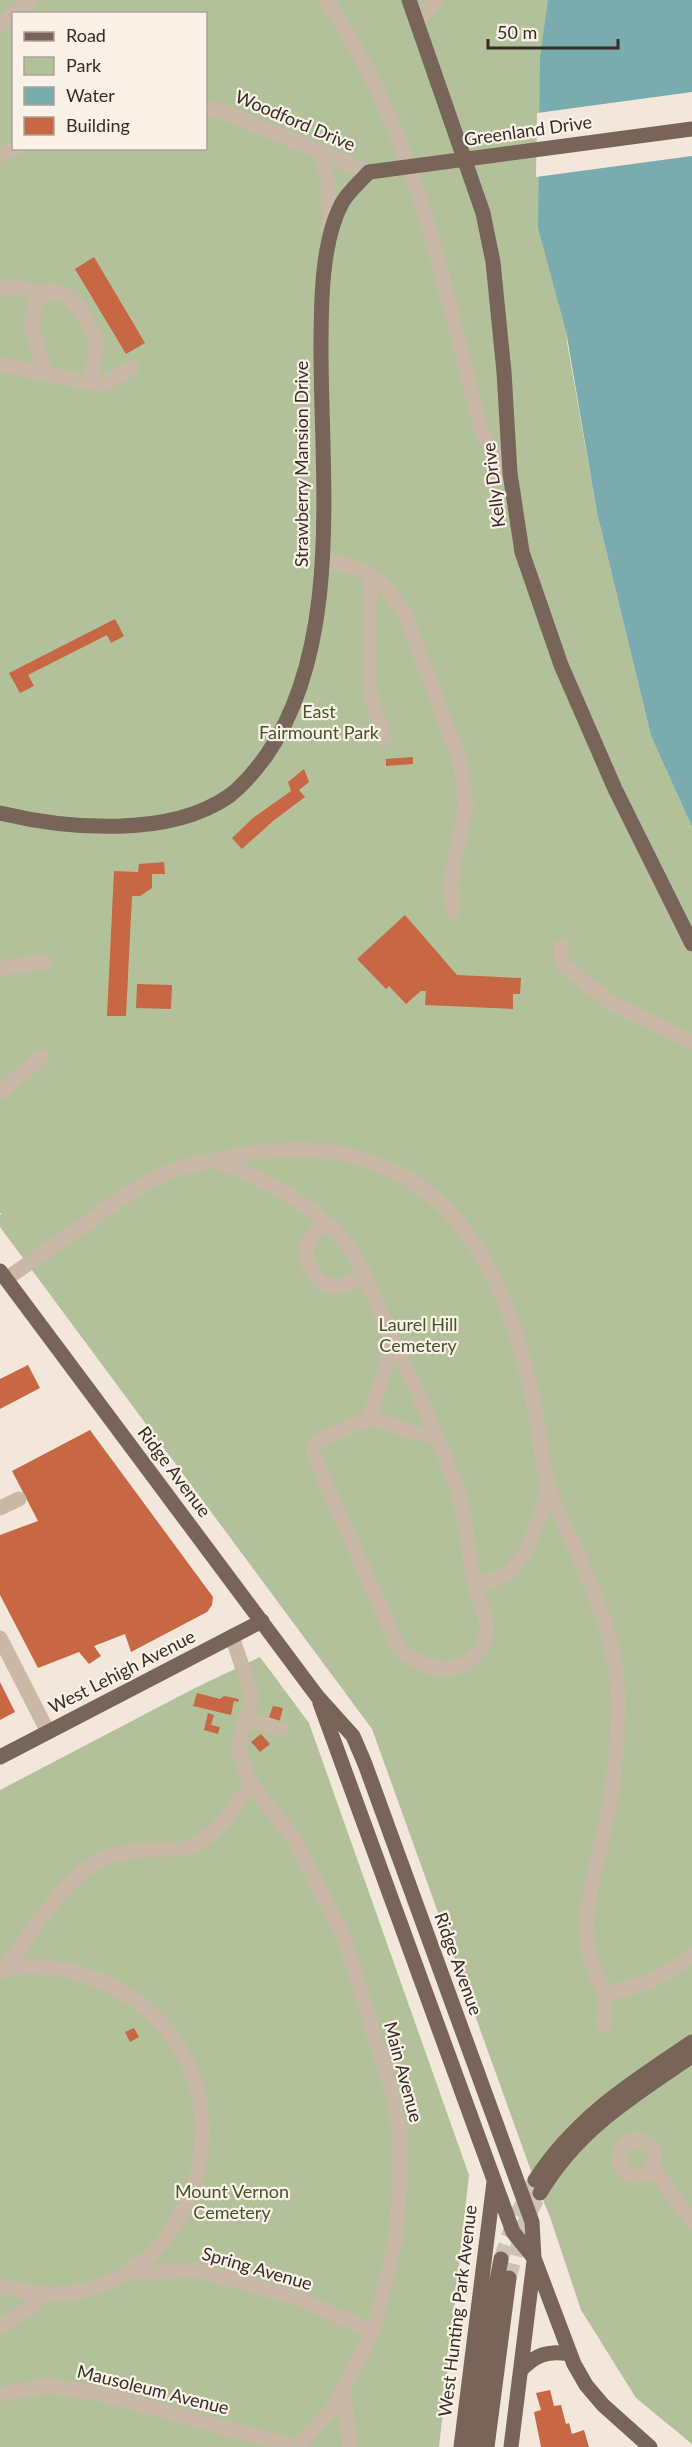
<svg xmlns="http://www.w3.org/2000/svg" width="692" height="2447" font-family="Lato,sans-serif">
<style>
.green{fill:#b3c19a;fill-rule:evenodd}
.water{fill:#79abaf}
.pier{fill:#f2e7da}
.building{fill:#c76743}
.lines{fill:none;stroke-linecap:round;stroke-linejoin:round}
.major-tunnel{stroke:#ccc2b6;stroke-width:15;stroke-dasharray:15 8;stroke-linecap:butt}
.minor{stroke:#cab8a6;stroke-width:15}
.major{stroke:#786458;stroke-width:15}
.major-bridge{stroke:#786458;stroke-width:15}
.labels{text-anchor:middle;stroke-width:4.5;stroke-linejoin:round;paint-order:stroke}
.street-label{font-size:18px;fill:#362c27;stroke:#faf1e7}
.park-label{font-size:18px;fill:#44552b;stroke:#faf1e7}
</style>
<rect width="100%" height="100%" fill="#f2e7da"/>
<!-- green -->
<path class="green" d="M 0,0 L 548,0 L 567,342 L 597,513 L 651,736 L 692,827 L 692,2444 L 636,2398 L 581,2310 L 550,2217 L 531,2171 L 372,1729 L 0,1227 L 0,1215 L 2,1213 L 0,1213 ZM 14,14 L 206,14 L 206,148 L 14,148 Z
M 260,1657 L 309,1723 L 469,2175 L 439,2447 L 0,2447 L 0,1790 L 195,1688 Z"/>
<!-- water -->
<path class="water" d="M 548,0 L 692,0 L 692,827 L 651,736 L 597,513 L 566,331 L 538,228 L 540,57 Z"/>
<!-- pier -->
<path class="pier" d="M 692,92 L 692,156 L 536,177 L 537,113 Z"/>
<!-- building -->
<path class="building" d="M 94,257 L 145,343 L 126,354 L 75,269 Z
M 115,619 L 124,636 L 111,643 L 107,635 L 28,675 L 34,686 L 20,693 L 9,673 Z
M 413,757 L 413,764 L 386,766 L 386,759 Z
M 304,769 L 309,782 L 299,790 L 305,797 L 273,821 L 242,849 L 232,838 L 253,818 L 291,791 L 288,782 Z
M 164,862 L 165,874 L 152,874 L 152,888 L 140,896 L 132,896 L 126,1016 L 107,1016 L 114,871 L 138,872 L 139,864 Z
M 405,915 L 457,975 L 521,978 L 520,994 L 513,994 L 513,1009 L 425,1005 L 426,991 L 421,991 L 406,1004 L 389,986 L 386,989 L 357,959 Z
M 137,984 L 172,985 L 171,1009 L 136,1008 Z
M 28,1365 L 40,1388 L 0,1409 L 0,1379 Z
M 90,1430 L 213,1597 L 212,1605 L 207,1612 L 131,1652 L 125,1634 L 94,1646 L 101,1656 L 89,1664 L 79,1652 L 38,1668 L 0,1595 L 0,1535 L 38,1521 L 12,1471 Z
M 0,1682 L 15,1712 L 0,1720 Z
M 197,1693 L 220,1699 L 224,1696 L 239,1699 L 238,1702 L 234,1701 L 231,1715 L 193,1706 Z
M 273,1706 L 283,1708 L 279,1723 L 268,1720 Z
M 208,1713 L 214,1715 L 211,1725 L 220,1727 L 218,1734 L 204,1730 Z
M 261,1734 L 270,1744 L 260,1752 L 251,1742 Z
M 134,2028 L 139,2037 L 130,2042 L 125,2032 Z
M 550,2390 L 554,2406 L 561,2405 L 566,2424 L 569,2423 L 572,2434 L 584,2430 L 589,2447 L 541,2447 L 534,2412 L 541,2410 L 536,2393 Z"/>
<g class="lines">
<!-- major-tunnel -->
<path class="major-tunnel" d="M 501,2259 L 514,2220 L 535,2180
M 509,2278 L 524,2224 L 540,2193"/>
<!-- minor -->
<path class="minor" d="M 326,0 C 413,126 443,281 480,426 L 491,451 L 510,473
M 15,14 L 31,0
M 416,22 L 436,0
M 0,25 L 14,14
M 206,107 L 224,112 L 369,172
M 321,154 L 328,184 L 330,231
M 0,155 L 18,148
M 0,289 L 17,287 L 40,294 L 51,291 L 66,296 L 78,306 L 92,330 L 97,344 L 92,371 L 86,382 L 0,364
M 40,294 L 31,318 L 32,329 L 45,372
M 86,382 L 103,384 L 132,368
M 324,561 L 351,566 L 370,575 L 386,588 L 404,612 L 461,764 L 466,804 L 451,879 L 453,912
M 370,575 L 370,693 L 384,738
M 561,947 L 562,964 L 610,1002 L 692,1042
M 0,968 L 45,962
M 0,1093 L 41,1057
M 215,1160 C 261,1178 311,1202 344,1241 C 364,1265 374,1299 386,1326 C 411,1381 440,1436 458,1493 C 467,1522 468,1553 474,1582 C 477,1598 489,1618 486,1635 C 485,1641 482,1646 479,1651 C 458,1681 417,1669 397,1645 L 313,1454 L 314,1446 L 321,1440 L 370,1417 L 393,1342
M 324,1223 C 319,1229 309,1237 307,1246 C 304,1261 315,1285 332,1286 C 343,1287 354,1281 364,1276
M 6,1279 C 33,1260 61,1241 88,1222 C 111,1206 134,1188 160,1176 C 182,1166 206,1162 230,1157 C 350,1132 445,1171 497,1285 C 516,1327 528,1372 536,1417 C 541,1441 542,1466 549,1489 C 553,1504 561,1518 567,1531 C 591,1584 616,1636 618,1695 C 619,1734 615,1774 608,1813 C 597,1872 568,1937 605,1992 C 638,1990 665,1975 692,1956
M 370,1417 L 408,1431 L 435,1437
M 0,1508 L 19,1499
M 474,1583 C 483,1582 493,1581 502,1577 C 530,1562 538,1516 549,1489
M 232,1636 L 252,1696 L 239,1742 L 240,1756 L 251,1784 L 295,1840 L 343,1935 L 391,2090 L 400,2133 L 400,2176 L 396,2238 L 373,2332 L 333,2408 L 297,2447
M 0,1638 L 48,1732
M 245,1721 L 262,1723 L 281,1729
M 4,1970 C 28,1937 65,1877 101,1860 C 118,1852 140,1849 159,1849 C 168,1849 178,1850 187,1848 C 215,1840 234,1806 251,1784
M 0,1971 C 26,1962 73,1969 98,1980 C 290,2062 193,2345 0,2286
M 604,2026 L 605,1992
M619 2158a18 18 0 1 1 36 0a18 18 0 1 1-36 0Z
M 651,2170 L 664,2183 L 692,2221
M 126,2273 L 195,2270 L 298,2298 L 373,2332
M 0,2327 L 30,2308 L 42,2293
M 344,2390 L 350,2447
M 0,2394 L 49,2386 L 101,2394 L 296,2447"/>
<!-- major -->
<path class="major" d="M 409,0 L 483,213 L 493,262 L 504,372 L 510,473 L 522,552 L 561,665 L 615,789 L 692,944
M 0,813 C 67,829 169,838 229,796 C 244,785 255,771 266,756 C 343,645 321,478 321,350 C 321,305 321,242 342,203 C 349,191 360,182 369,172
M 0,1271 L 317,1696 L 353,1736 L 365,1764 L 532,2222 L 534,2258 L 574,2364 L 586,2385 L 603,2405 L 650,2447
M 320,1703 L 513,2232 L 534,2258
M 0,1757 L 262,1621
M 535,2180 C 577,2116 630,2084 692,2042
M 540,2193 C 578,2129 632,2097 692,2056
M 521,2370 C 535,2355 548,2350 569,2354
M 461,2447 L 494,2182
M 475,2447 L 495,2291 L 501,2259
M 487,2447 L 509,2278
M 511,2447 L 534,2261"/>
<!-- major-bridge -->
<path class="major-bridge" d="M 369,172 L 692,129"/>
</g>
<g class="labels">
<!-- street labels -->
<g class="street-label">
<text transform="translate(295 121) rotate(23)" y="6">Woodford Drive</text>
<text transform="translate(528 131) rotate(-8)" y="6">Greenland Drive</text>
<text transform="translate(302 464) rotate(-90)" y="6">Strawberry Mansion Drive</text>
<text transform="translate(494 485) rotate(-97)" y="6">Kelly Drive</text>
<text transform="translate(174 1472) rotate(53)" y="6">Ridge Avenue</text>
<text transform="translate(122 1672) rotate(-27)" y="6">West Lehigh Avenue</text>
<text transform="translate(458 1964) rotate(70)" y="6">Ridge Avenue</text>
<text transform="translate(403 2072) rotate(75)" y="6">Main Avenue</text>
<text transform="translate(257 2269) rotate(16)" y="6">Spring Avenue</text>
<text transform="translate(458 2311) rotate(-83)" y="6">West Hunting Park Avenue</text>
<text transform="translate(153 2390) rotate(14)" y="6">Mausoleum Avenue</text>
</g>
<!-- park labels -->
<g class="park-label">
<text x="319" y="718">East<tspan x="319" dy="21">Fairmount Park</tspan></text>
<text x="418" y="1331">Laurel Hill<tspan x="418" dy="21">Cemetery</tspan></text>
<text x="232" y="2198">Mount Vernon<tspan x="232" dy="21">Cemetery</tspan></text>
</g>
</g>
<!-- legend -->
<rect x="12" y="12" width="195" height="138" fill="#faf1e7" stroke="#aca29a" stroke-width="1.5"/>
<rect x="24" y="32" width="30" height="9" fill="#786458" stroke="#aca29a" stroke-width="1.5"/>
<text x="66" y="42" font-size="18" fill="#362c27">Road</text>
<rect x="24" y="57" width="30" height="18" fill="#b3c19a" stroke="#aca29a" stroke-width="1.5"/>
<text x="66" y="72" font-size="18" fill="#362c27">Park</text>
<rect x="24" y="87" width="30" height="18" fill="#79abaf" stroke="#aca29a" stroke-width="1.5"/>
<text x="66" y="102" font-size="18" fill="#362c27">Water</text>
<rect x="24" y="117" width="30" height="18" fill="#c76743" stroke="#aca29a" stroke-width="1.5"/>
<text x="66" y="132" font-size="18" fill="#362c27">Building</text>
<!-- scale -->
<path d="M488 39v9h130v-9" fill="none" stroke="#362c27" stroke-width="3"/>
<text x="497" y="39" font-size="18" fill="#362c27" stroke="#faf1e7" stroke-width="4.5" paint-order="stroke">50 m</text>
</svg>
